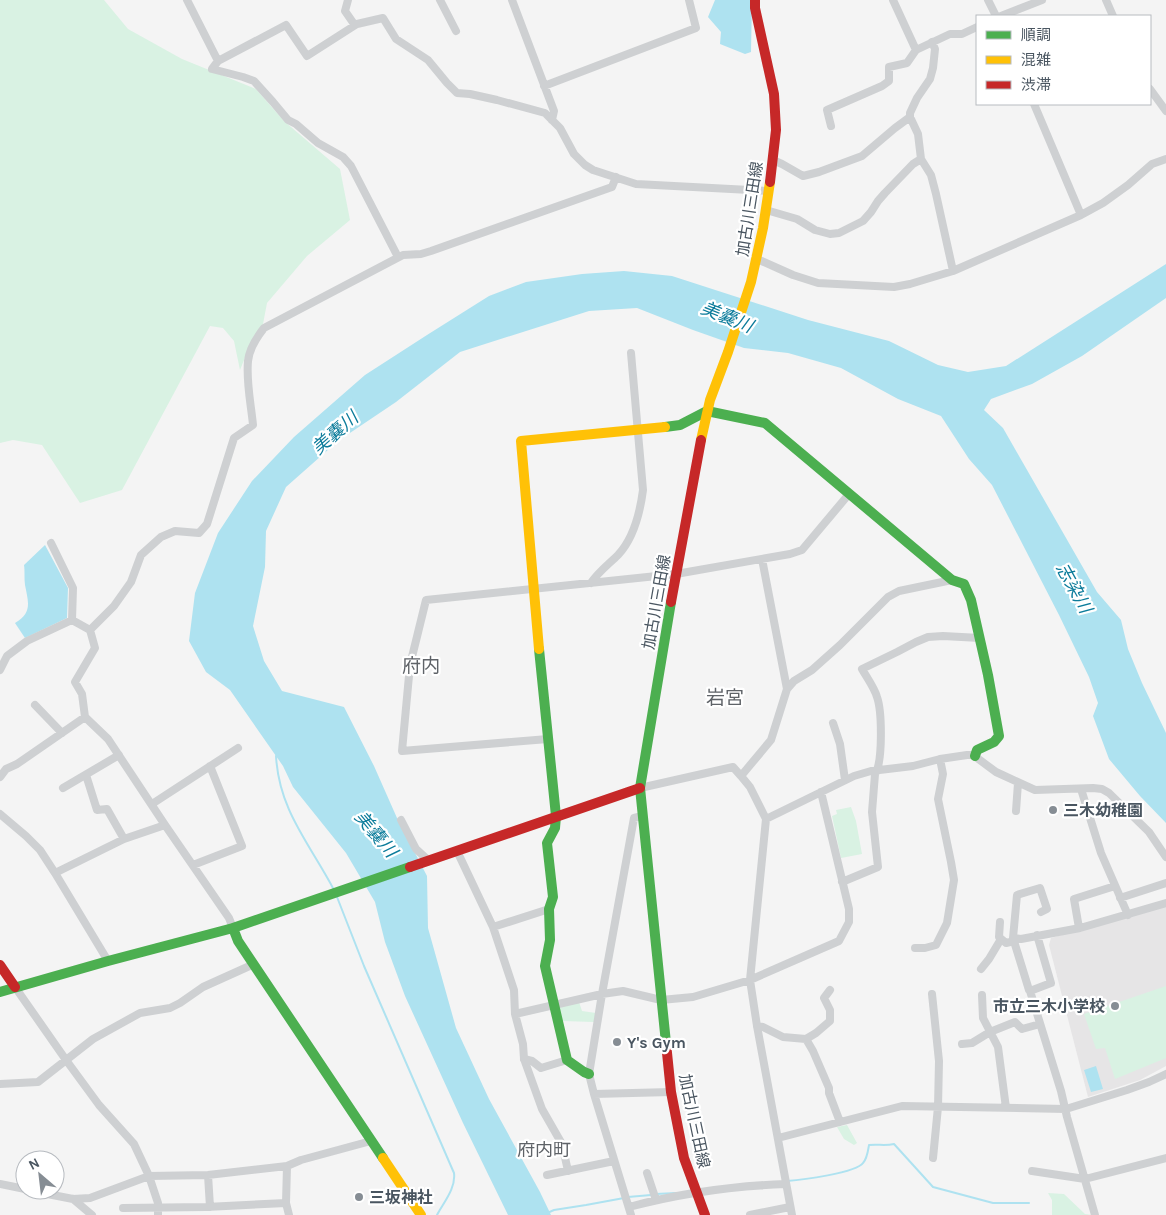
<svg xmlns="http://www.w3.org/2000/svg" width="1166" height="1215" font-family="Karla,'Noto Sans JP',sans-serif">
<style>
.education{fill:#e6e5e6}
.green{fill:#d9f2e3}
.water{fill:#aee2f0}
.lines{fill:none;stroke-linecap:round;stroke-linejoin:round}
.stream{stroke:#aee2f0;stroke-width:2}
.street{stroke:#ced0d2;stroke-width:8}
.fast{stroke:#4caf50;stroke-width:10}
.slow{stroke:#ffc107;stroke-width:10}
.jam{stroke:#c62828;stroke-width:10}
.poi-dot{fill:#868d94;stroke:#fff;stroke-width:2}
.labels{text-anchor:middle;stroke-width:4.5;stroke-linejoin:round;paint-order:stroke}
.street-label{font-size:16px;fill:#4a5661;stroke:#fff}
.poi-label{font-size:16px;font-weight:bold;fill:#4a5661;stroke:#fff;text-anchor:start}
.water-label{font-size:18px;font-style:italic;fill:#0c7c9b;stroke:#fff}
.neighbourhood-label{font-size:18px;fill:#5f6368;stroke:#fff}
.quarter-label{font-size:19px;fill:#5f6368;stroke:#fff}
</style>
<rect width="100%" height="100%" fill="#f4f4f4"/>
<!-- education -->
<path class="education" d="M 1165,906 L 1166,907 L 1166,1066 L 1140,1080 L 1088,1097 L 1049,945 L 1051,938 Z"/>
<!-- green -->
<path class="green" d="M 0,0 L 104,0 L 128,29 L 182,59 L 256,89 L 284,121 L 340,169 L 350,220 L 307,256 L 267,303 L 263,324 L 252,340 L 240,370 L 234,341 L 223,328 L 210,326 L 122,490 L 80,503 L 42,445 L 13,440 L 0,443 Z
M 851,807 L 856,821 L 862,854 L 841,858 L 832,816 L 837,814 L 836,810 Z
M 1166,986 L 1166,1058 L 1115,1079 L 1105,1048 L 1096,1049 L 1084,1014 Z
M 579,1002 L 582,1011 L 596,1013 L 594,1022 L 562,1021 L 559,1006 Z
M 847,1125 L 857,1143 L 854,1145 L 844,1139 L 837,1127 Z
M 1048,1193 L 1064,1194 L 1085,1214 L 1092,1215 L 1052,1215 L 1052,1200 Z"/>
<!-- water -->
<path class="water" d="M 715,0 L 752,0 L 751,52 L 745,54 L 720,44 L 721,32 L 708,17 Z
M 1166,264 L 1166,298 L 1082,356 L 1032,384 L 991,399 L 984,410 L 1003,428 L 1097,592 L 1121,620 L 1128,649 L 1142,683 L 1166,733 L 1166,823 L 1140,796 L 1109,759 L 1093,716 L 1098,703 L 1089,677 L 1059,615 L 992,485 L 969,459 L 941,416 L 898,399 L 841,368 L 788,353 L 744,348 L 693,330 L 637,308 L 589,311 L 460,352 L 396,402 L 338,441 L 286,487 L 266,531 L 265,567 L 253,626 L 264,661 L 282,691 L 344,707 L 374,766 L 397,818 L 427,876 L 428,928 L 456,1028 L 489,1099 L 540,1192 L 551,1215 L 508,1215 L 463,1123 L 405,996 L 385,942 L 375,902 L 346,853 L 293,787 L 283,766 L 230,690 L 206,672 L 189,641 L 195,593 L 218,533 L 252,481 L 294,437 L 365,375 L 427,335 L 489,296 L 526,282 L 582,274 L 624,271 L 672,276 L 808,320 L 889,341 L 938,365 L 968,372 L 1006,366 Z
M 45,545 L 68,588 L 67,618 L 25,638 L 15,623 C 33,613 28,601 25,585 C 24,578 25,571 24,565 Z
M 1096,1066 L 1103,1089 L 1091,1092 L 1084,1070 Z"/>
<g class="lines">
<!-- stream -->
<path class="stream" d="M 276,756 C 279,811 310,844 334,890
M 337,897 L 364,966 L 454,1173 C 456,1188 444,1202 437,1215
M 787,1181 C 801,1180 856,1173 863,1163 C 867,1159 868,1151 869,1145 C 878,1144 885,1146 894,1144 L 933,1187 L 993,1203 L 1029,1203
M 656,1194 L 676,1193
M 628,1197 L 651,1195
M 543,1215 L 554,1210 L 586,1205 L 624,1198"/>
<!-- street -->
<path class="street" d="M 187,0 L 218,61
M 348,0 L 345,11 L 354,24 L 357,24
M 440,0 L 456,31
M 512,0 L 554,111 L 552,120
M 893,0 L 916,50
M 988,0 L 996,16
M 1106,0 L 1113,16
M 1001,16 L 1042,0
M 932,42 L 935,49 L 933,68 L 930,79 L 917,98 L 910,113 L 910,117 L 918,134 L 921,159 L 931,175 L 936,194 L 953,271
M 544,86 L 696,28 L 689,0
M 1150,89 L 1166,111
M 1034,104 L 1081,215
M 831,126 L 827,110 L 882,86 L 889,81 L 889,67 L 907,63 L 916,50 L 950,34 L 962,34 L 977,27
M 773,160 L 782,164 L 803,176 L 819,172 L 862,156 L 895,128 L 910,117
M 766,210 L 797,219 L 815,230 L 830,234 L 839,233 L 863,221 L 871,212 L 878,201 L 885,193 L 913,164 L 921,159
M 398,257 L 351,166 L 343,157 L 318,143 L 296,124 L 288,120 L 273,102 L 254,81 L 243,77 L 212,69 L 218,61 L 286,25 L 307,56 L 357,24 L 383,18 L 396,39 L 428,60 L 447,83 L 457,93 L 470,94 L 497,100 L 545,113 L 560,128 L 574,154 L 585,165 L 593,170 L 636,184 L 768,191
M 757,259 L 793,275 L 818,283 L 894,287 L 910,284 L 953,271 L 1081,215 L 1103,203 L 1128,185 L 1152,164 L 1166,159
M 762,559 L 787,689
M 591,583 C 598,572 609,564 618,555 C 634,538 640,513 643,490 L 631,353
M 72,620 L 90,630 L 95,648 L 75,682 L 82,694 L 85,717 L 108,739 L 165,825 L 229,918 L 233,928
M 90,630 L 114,606 L 131,582 L 141,555 L 161,537 L 175,531 L 199,533 L 207,524 L 234,438 L 253,425 C 251,404 246,382 248,361 C 249,349 257,337 264,328 L 403,255 L 421,254 L 431,251 L 612,187 L 616,177
M 0,670 L 7,656 L 27,641 L 72,620 L 73,588 L 51,543
M 35,705 L 62,733
M 833,723 L 840,744 L 845,780
M 548,739 L 402,751 L 410,665 L 426,600 L 676,574 L 790,554 L 802,550 L 849,494
M 86,775 L 97,810 L 107,809 L 124,839
M 741,776 L 771,740 L 787,689 L 794,681 L 812,670 L 840,645 L 888,597 L 899,591 L 952,580
M 0,777 L 6,769 L 17,764 L 85,717
M 63,788 L 119,755
M 640,788 L 733,767 L 741,776 L 750,787 L 766,819 L 750,980 L 757,1026 L 792,1215
M 1081,789 L 1101,853 L 1128,915
M 152,804 L 238,748
M 1016,811 L 1018,783
M 0,814 L 26,836 L 40,850 L 55,873 L 108,961
M 766,819 L 854,776 L 871,771 L 913,766 L 940,759 L 967,755 L 973,755 L 996,772 L 1035,790 L 1093,788 L 1102,789 L 1109,793 L 1149,832 L 1166,857
M 401,820 L 416,849 L 428,860
M 457,851 L 493,927 L 514,990 L 515,1014 L 523,1044 L 524,1059 L 542,1109 L 562,1144 L 568,1171
M 193,865 L 242,846 L 210,766
M 55,873 L 124,839 L 165,825
M 842,882 L 878,867 L 872,812 L 875,774 C 883,762 882,711 877,697 C 874,687 867,678 862,669 L 897,652 L 916,642 L 928,637 L 943,636 L 980,638
M 1120,898 L 1166,883
M 1000,922 L 999,937 L 1006,943 L 1014,941
M 493,927 L 549,909
M 1079,928 L 1074,899 L 1115,886
M 1037,935 L 1051,983 L 1030,991 L 1029,990 L 1013,938 L 1017,895 L 1040,888 L 1047,909 L 1041,912
M 1013,938 L 1021,939 L 1080,928 L 1166,903
M 915,948 L 925,948 L 936,945 L 947,923 L 954,880 L 951,862 L 938,799 L 943,774 L 940,759
M 981,969 L 989,959 L 1001,939
M 15,987 L 66,1060 L 99,1105 L 134,1144 L 149,1176 L 158,1203 L 158,1215
M 1030,991 L 1061,1091 L 1067,1117 L 1095,1215
M 932,994 L 939,1061 L 938,1107 L 933,1158
M 982,995 L 983,1018 L 998,1047 L 1006,1108
M 515,1014 L 602,994 L 623,991 L 661,1000 L 693,997 L 750,980 L 839,941 L 849,922 L 849,909 L 821,792
M 757,1026 L 763,1027 L 783,1037 L 806,1039 L 816,1033 L 830,1021 L 830,1010 L 824,998 L 830,990
M 806,1039 L 813,1051 L 829,1088 L 829,1093 L 840,1122
M 962,1044 L 972,1043 L 990,1032 L 1015,1022 L 1022,1029 L 1040,1024
M 524,1059 L 532,1061 L 541,1068 L 567,1060
M 0,1084 L 38,1082 L 93,1039 L 140,1013 L 170,1008 L 180,1003 L 203,987 L 254,964
M 594,1094 L 671,1092
M 778,1138 L 902,1106 L 1066,1109 L 1127,1090 L 1149,1082 L 1166,1074
M 287,1166 L 286,1203 L 289,1215
M 1032,1171 L 1085,1179 L 1166,1158
M 647,1173 L 656,1200
M 208,1175 L 210,1207
M 547,1175 L 614,1161
M 0,1184 L 25,1189
M 27,1190 L 73,1199 L 90,1198 L 149,1176 L 208,1175 L 287,1166 L 301,1160 L 371,1141
M 73,1199 L 92,1215
M 629,1207 C 681,1193 733,1186 786,1184
M 123,1208 L 206,1207 L 286,1203
M 631,1215 L 594,1094 L 589,1074 L 602,994 L 634,818 L 642,816
M 750,1215 L 790,1207"/>
<!-- fast -->
<path class="fast" d="M 665,427 L 680,425 L 707,411 L 765,423 L 952,580 L 964,584 L 971,600 L 988,675 L 999,736 L 994,742 L 977,750 L 975,756
M 539,649 L 556,816 L 555,828 L 547,843 L 553,897 L 549,909 L 550,940 L 545,966 L 567,1060 L 584,1072 L 589,1074
M 233,928 L 238,941 L 383,1158
M 0,992 L 108,961 L 233,928 L 410,867
M 666,1043 L 640,788 L 671,602"/>
<!-- slow -->
<path class="slow" d="M 701,440 L 710,400 L 728,352 L 751,282 L 763,228 L 770,182
M 539,649 L 521,441 L 665,427
M 383,1158 L 421,1215"/>
<!-- jam -->
<path class="jam" d="M 755,0 L 755,8 L 774,94 L 776,130 L 770,182
M 671,602 L 701,440
M 410,867 L 640,788
M 0,965 L 15,987
M 666,1043 L 671,1092 L 684,1158 L 705,1215"/>
</g>
<!-- markers -->
<g class="poi-dot">
<circle cx="1053" cy="810" r="5"/>
<circle cx="1115" cy="1006" r="5"/>
<circle cx="617" cy="1042" r="5"/>
<circle cx="359" cy="1197" r="5"/>
</g>
<g class="labels">
<!-- street labels -->
<g class="street-label">
<text transform="translate(749 209) rotate(-81)" y="6">加古川三田線</text>
<text transform="translate(656 602) rotate(-80)" y="6">加古川三田線</text>
<text transform="translate(695 1121) rotate(78)" y="6">加古川三田線</text>
</g>
<!-- poi labels -->
<g class="poi-label">
<text x="1063" y="816">三木幼稚園</text>
<text x="1105" y="1012" text-anchor="end">市立三木小学校</text>
<text x="627" y="1048">Y's Gym</text>
<text x="369" y="1203">三坂神社</text>
</g>
<!-- water labels -->
<g class="water-label">
<text transform="translate(727 317) rotate(22)" y="6">美嚢川</text>
<text transform="translate(335 433) rotate(-41)" y="6">美嚢川</text>
<text transform="translate(1074 588) rotate(61)" y="6">志染川</text>
<text transform="translate(376 834) rotate(50)" y="6">美嚢川</text>
</g>
<!-- neighbourhood labels -->
<g class="neighbourhood-label">
<text x="544" y="1156">府内町</text>
</g>
<!-- quarter labels -->
<g class="quarter-label">
<text x="421" y="672">府内</text>
<text x="725" y="704">岩宮</text>
</g>
</g>
<!-- legend -->
<rect x="976" y="15" width="175" height="90" fill="#ffffff" stroke="#b7bbc0"/>
<rect x="986" y="31" width="25" height="8" fill="#4caf50" stroke="#b7bbc0"/>
<text x="1021" y="40" font-size="15" fill="#4a5661">順調</text>
<rect x="986" y="56" width="25" height="8" fill="#ffc107" stroke="#b7bbc0"/>
<text x="1021" y="65" font-size="15" fill="#4a5661">混雑</text>
<rect x="986" y="81" width="25" height="8" fill="#c62828" stroke="#b7bbc0"/>
<text x="1021" y="90" font-size="15" fill="#4a5661">渋滞</text>
<!-- north arrow -->
<g transform="translate(40 1175) rotate(332)"><circle r="24" fill="#ffffff" stroke="#b7bbc0"/>
<path d="M0-4L9 19L0 12L-9 19Z" fill="#868d94"/>
<text y="-8" font-size="14" font-weight="bold" text-anchor="middle" fill="#4a5661">N</text>
</g>
</svg>
